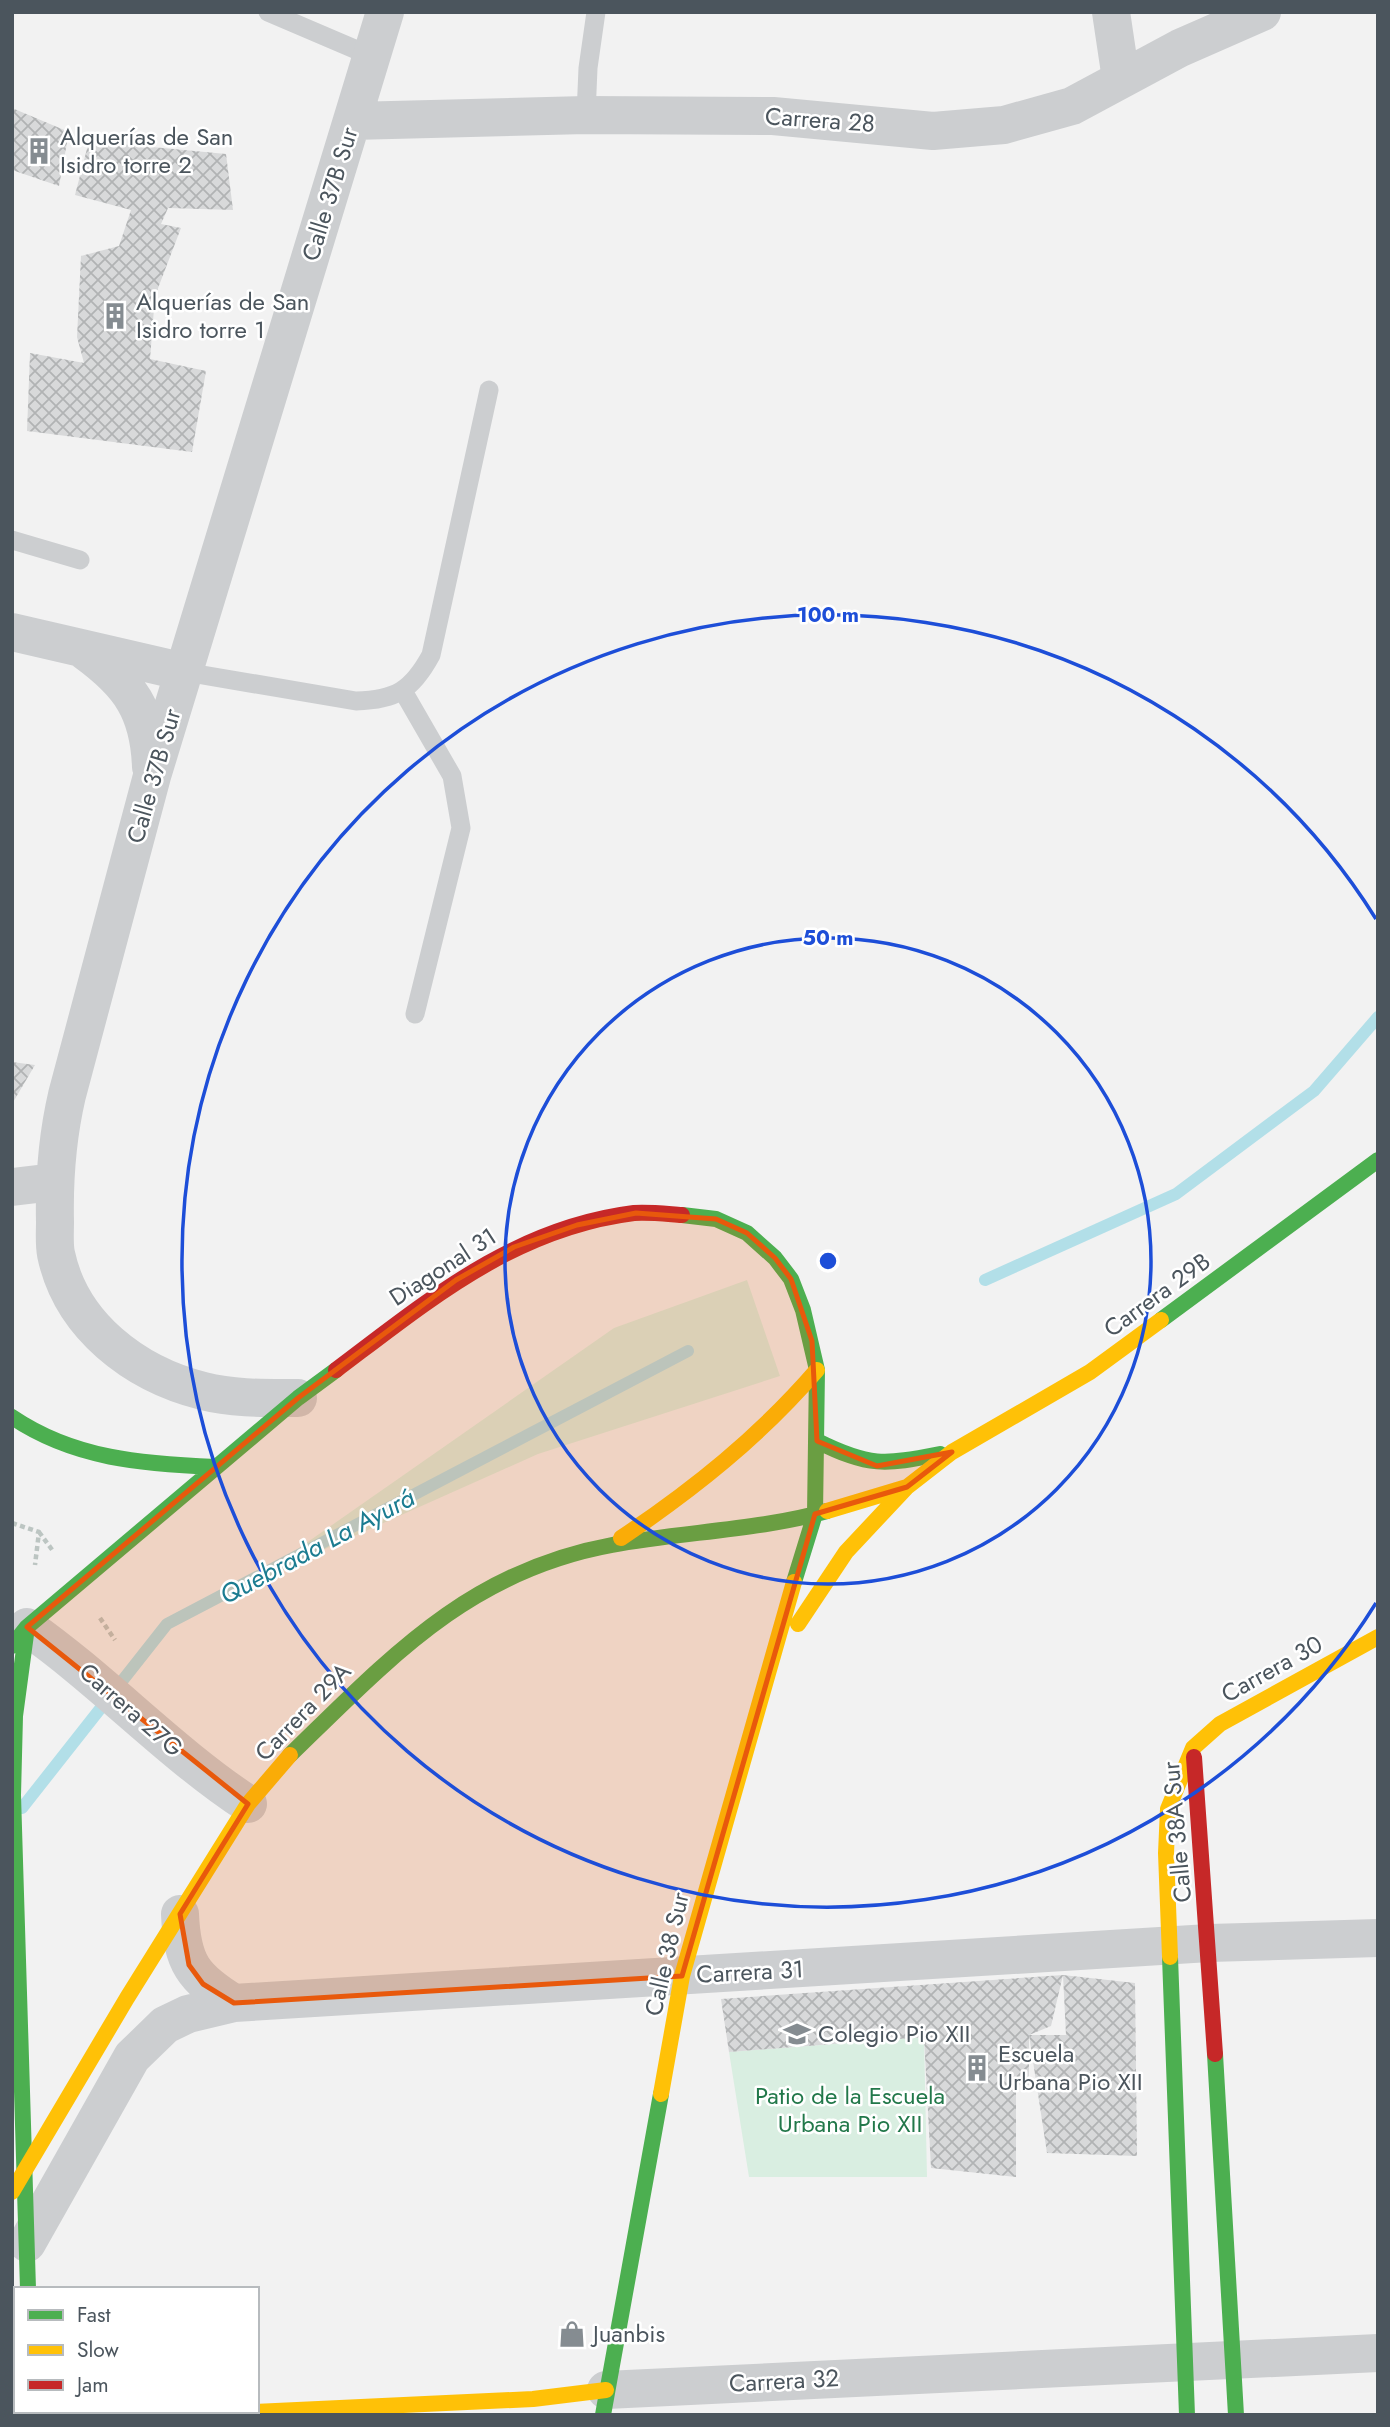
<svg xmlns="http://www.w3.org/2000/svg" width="1390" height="2427" font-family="Jost,sans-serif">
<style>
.green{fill:#d9eee1}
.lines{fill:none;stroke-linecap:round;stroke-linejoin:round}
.stream{stroke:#b2dfe8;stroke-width:12}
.building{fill:url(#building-cross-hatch);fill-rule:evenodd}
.path{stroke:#bcc5c2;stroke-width:4.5;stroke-dasharray:5 3.5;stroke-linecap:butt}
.lane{stroke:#ccced0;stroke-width:19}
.street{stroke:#ccced0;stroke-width:38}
.fast{stroke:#4caf50;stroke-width:16}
.slow{stroke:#ffc107;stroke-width:16}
.jam{stroke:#c62828;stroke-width:16}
.marked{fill:#e8590c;fill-opacity:0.2;stroke:#e8590c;stroke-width:5;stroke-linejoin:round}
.ring{fill:none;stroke:#1d4ed8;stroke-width:3.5}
.labels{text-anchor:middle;stroke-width:5;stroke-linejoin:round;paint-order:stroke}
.street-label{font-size:24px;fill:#4b555d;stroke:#fff}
.poi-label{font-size:24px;fill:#4b555d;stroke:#fff;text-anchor:start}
.park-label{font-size:24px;fill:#22784a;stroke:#fff}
.water-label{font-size:26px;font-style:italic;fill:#1b7c91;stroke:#fff}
.centre{fill:#1d4ed8;stroke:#fff;stroke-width:3.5}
.ring-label{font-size:21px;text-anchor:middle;font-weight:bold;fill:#1d4ed8;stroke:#fff;stroke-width:5;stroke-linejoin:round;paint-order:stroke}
</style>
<defs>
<pattern id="building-cross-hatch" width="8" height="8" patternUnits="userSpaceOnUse" patternTransform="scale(1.75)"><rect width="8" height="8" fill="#d8d9da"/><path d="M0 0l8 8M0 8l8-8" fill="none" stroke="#b1b3b4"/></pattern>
</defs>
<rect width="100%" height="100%" fill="#f2f2f2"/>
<!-- green -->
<path class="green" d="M 747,1280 L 780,1376 L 538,1454 L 249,1583 L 614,1328 Z
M 924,2037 L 927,2177 L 749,2177 L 729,2052 Z"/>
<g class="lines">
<!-- stream -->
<path class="stream" d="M 985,1280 L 1176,1194 L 1314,1091 L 1378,1017
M 22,1808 L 167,1624 L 688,1351"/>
</g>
<!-- building -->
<path class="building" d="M 12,108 L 69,132 L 59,186 L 12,170 Z
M 89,141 L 226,154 L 233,210 L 168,208 L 161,224 L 181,228 L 155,296 L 150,359 L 206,371 L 192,452 L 27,431 L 30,353 L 84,363 L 77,337 L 81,256 L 119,246 L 131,210 L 75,195 Z
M 12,1062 L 35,1065 L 12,1104 Z
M 1063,1975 L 1135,1983 L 1137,2156 L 1047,2153 L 1029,2035 L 1029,2085 L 1016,2084 L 1016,2177 L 931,2168 L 924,2037 L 729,2052 L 721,1999 ZM 1063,1975 L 1066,2035 L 1029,2035 L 1051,2026 Z"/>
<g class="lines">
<!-- path -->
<path class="path" d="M 12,1523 L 39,1532 L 35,1565
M 39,1532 L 53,1551
M 100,1618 L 115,1640"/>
<!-- lane -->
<path class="lane" d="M 268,12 L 371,56
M 586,115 L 588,68 L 596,12
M 12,540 L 80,560
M 185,672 L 356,701 C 396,700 412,690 431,655 L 489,390
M 403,691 L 452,776 L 461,828 L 415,1014"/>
<!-- street -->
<path class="street" d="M 1111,12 L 1121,79
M 352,121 L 586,115 L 773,116 L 933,131 L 1004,125 L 1072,106 L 1180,48 L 1262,12
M 12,632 L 185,672
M 86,652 C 130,684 149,711 151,767
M 12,1187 L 54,1182
M 298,1398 C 267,1398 234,1399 203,1391 C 135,1374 71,1326 56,1254 C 54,1244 55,1232 55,1222 C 54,1178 57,1138 67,1095 L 152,776 L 385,12
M 27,1627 C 104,1681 169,1752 248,1804
M 180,1914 C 182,1963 193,1978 234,2003 L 1209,1943 L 1378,1938
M 27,2243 L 132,2057 L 165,2025 L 188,2014 L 234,2003
M 606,2390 L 1378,2353"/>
<!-- fast -->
<path class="fast" d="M 682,1215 L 716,1219 L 747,1233 L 775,1258 L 791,1279 L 803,1310 L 817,1370 L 815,1514 L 794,1582
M 1161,1320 L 1378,1160
M 12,1417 C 74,1459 143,1464 216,1467
M 817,1441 C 869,1467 884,1465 940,1454
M 27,1627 L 15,1716 L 13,1795 L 28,2289
M 12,1646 L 27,1627 L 298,1398 L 336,1370
M 290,1755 C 390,1658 469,1571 612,1545 C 680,1532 762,1530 827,1511
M 1170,1957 L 1187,2415
M 1215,2054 L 1236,2415
M 603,2415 L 661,2094"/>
<!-- slow -->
<path class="slow" d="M 827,1511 L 907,1487 L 952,1452 L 1090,1372 L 1161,1320
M 621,1538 C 694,1489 759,1437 817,1370
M 798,1624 L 846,1552 L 906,1488
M 1170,1957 L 1166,1853 L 1168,1809 L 1193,1748 L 1220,1724 L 1378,1637
M 661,2094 L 682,1976 L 794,1582
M 12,2192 L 127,1998 L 248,1804 L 290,1755
M 32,2411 L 32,2415
M 191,2415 L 533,2399 L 606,2390"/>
<!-- jam -->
<path class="jam" d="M 336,1370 C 429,1300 514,1228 634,1213 C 650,1212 667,1214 682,1215
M 1194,1757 L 1215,2054"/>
</g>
<!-- marked area -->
<path class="marked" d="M 636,1213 L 716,1219 L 747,1233 L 775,1258 L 791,1279 L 812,1341 L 817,1441 L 877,1466 L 952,1452 L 907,1487 L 815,1514 L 682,1976 L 234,2003 L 203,1984 L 189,1965 L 180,1914 L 248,1804 L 27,1627 L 298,1398 L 456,1280 L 514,1247 L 577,1225 Z"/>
<!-- distance rings -->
<g class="ring">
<circle cx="828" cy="1261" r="323"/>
<path d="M1376 1603A646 646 0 1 1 1376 919"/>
</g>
<!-- icons -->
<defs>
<symbol id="building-bare" viewBox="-9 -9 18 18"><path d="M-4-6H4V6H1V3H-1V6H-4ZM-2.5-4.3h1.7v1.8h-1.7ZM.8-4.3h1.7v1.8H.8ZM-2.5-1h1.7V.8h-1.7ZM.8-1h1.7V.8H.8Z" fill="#858c91" stroke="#fff" stroke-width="2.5" paint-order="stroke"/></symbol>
<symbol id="school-bare" viewBox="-9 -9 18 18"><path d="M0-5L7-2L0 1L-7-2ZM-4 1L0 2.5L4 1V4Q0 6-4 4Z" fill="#858c91" stroke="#fff" stroke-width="2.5" paint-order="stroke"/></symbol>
<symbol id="shop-bare" viewBox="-9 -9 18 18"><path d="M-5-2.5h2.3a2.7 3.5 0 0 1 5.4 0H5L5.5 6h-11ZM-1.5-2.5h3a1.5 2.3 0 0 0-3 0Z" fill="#858c91" stroke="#fff" stroke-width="2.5" paint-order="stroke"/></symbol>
</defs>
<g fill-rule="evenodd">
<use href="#building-bare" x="20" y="132" width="38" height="38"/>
<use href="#building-bare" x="96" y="297" width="38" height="38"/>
<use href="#school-bare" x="778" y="2015" width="38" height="38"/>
<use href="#building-bare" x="958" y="2049" width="38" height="38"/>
<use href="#shop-bare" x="553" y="2315" width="38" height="38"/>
</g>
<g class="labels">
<!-- street labels -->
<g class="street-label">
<text transform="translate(820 120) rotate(4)" y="8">Carrera 28</text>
<text transform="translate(330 194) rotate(-73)" y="8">Calle 37B Sur</text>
<text transform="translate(154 776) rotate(-74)" y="8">Calle 37B Sur</text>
<text transform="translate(443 1267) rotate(-33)" y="8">Diagonal 31</text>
<text transform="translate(1157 1295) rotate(-36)" y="8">Carrera 29B</text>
<text transform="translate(1272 1669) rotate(-29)" y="8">Carrera 30</text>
<text transform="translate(131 1710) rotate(41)" y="8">Carrera 27G</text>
<text transform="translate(303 1712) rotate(-46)" y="8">Carrera 29A</text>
<text transform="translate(1177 1832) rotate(-95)" y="8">Calle 38A Sur</text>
<text transform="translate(667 1954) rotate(-77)" y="8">Calle 38 Sur</text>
<text transform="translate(750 1972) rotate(-3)" y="8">Carrera 31</text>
<text transform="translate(784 2381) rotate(-3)" y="8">Carrera 32</text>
</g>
<!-- poi labels -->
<g class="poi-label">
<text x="60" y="145">Alquerías de San<tspan x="60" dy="28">Isidro torre 2</tspan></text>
<text x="136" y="310">Alquerías de San<tspan x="136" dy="28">Isidro torre 1</tspan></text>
<text x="818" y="2042">Colegio Pio XII</text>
<text x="998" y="2062">Escuela<tspan x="998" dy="28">Urbana Pio XII</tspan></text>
<text x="593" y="2342">Juanbis</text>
</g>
<!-- park labels -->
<g class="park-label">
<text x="850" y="2104">Patio de la Escuela<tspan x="850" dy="28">Urbana Pio XII</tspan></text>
</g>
<!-- water labels -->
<g class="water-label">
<text transform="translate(317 1546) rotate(-28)" y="9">Quebrada La Ayurá</text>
</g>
</g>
<circle cx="828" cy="1261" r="10" class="centre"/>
<g class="ring-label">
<text x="828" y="622">100 m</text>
<text x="828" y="945">50 m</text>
</g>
<!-- border -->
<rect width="1390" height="2427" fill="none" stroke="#4b555d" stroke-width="28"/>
<!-- legend -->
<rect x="14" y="2287" width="245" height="126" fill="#ffffff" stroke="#b7bbbe" stroke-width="2"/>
<rect x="28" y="2310" width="35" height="10" fill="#4caf50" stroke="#b7bbbe" stroke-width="2"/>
<text x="77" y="2322" font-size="21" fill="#4b555d">Fast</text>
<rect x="28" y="2345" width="35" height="10" fill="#ffc107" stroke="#b7bbbe" stroke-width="2"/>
<text x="77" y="2357" font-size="21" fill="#4b555d">Slow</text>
<rect x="28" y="2380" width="35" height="10" fill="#c62828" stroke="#b7bbbe" stroke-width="2"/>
<text x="77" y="2392" font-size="21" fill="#4b555d">Jam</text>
</svg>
